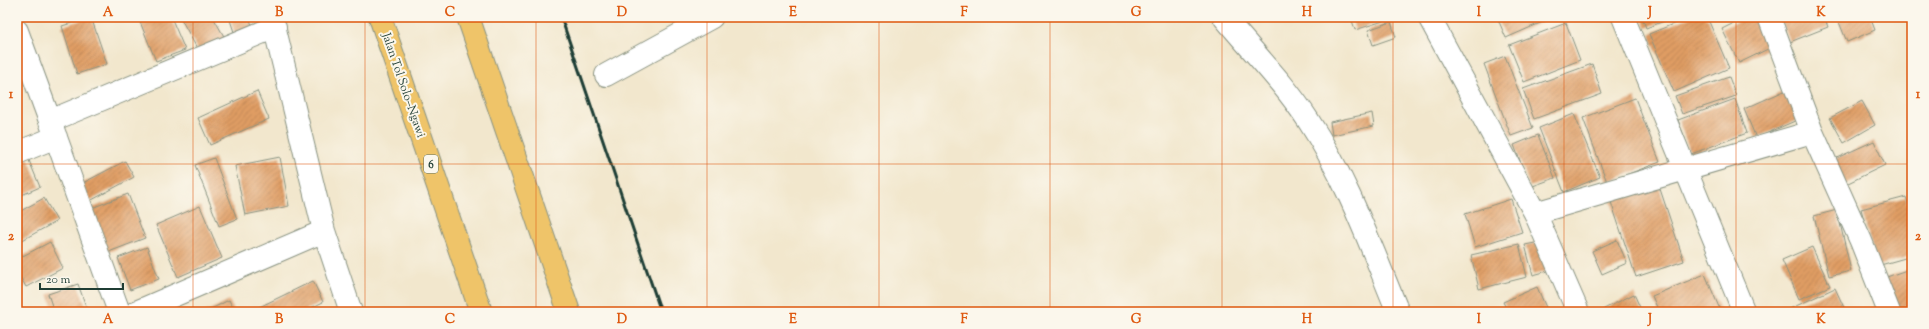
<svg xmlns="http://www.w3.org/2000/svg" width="1929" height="329" font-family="'Sorts Mill Goudy',serif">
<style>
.building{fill:url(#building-hatch)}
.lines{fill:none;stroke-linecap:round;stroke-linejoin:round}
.minor-casing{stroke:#889280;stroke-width:24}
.highway-casing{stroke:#889280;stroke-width:24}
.minor{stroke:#fff;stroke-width:22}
.highway{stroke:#efc469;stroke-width:22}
.rail{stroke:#1f3d34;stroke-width:3}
.grid{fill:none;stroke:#de580e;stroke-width:1;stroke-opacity:0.55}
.labels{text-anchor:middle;stroke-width:4;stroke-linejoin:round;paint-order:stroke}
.shield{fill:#fbf7ec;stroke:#61756b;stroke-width:1}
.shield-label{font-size:11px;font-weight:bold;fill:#1f3d34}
.street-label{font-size:12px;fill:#1f3d34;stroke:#fbf7ec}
.neatline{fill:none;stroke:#de580e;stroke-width:1.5}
.grid-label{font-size:13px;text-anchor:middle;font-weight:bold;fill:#de580e}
</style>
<defs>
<pattern id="building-hatch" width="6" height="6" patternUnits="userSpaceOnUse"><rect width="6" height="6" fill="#e09d63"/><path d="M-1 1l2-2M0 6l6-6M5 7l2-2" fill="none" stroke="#b58152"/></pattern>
</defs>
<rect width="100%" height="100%" fill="#fbf7ec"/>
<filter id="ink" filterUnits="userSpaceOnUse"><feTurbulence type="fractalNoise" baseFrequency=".025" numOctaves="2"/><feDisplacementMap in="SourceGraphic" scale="8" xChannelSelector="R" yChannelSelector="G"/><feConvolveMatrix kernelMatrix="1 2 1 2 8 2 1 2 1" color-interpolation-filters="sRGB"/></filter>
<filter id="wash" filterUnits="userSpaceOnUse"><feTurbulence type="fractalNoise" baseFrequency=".012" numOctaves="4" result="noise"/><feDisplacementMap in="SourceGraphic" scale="16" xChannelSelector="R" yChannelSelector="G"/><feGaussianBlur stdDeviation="0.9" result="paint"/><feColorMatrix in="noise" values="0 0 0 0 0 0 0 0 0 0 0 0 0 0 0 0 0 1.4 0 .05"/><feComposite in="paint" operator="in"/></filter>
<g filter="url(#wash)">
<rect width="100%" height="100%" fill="#f2e7cd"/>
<g id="blocks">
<!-- building -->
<path class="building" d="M 91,17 L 107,64 L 77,74 L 62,26 Z
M 138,17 L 171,17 L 185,50 L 156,61 Z
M 180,17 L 213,17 L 226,40 L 200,54 Z
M 229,17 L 249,17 L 253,28 L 235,35 Z
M 1351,17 L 1396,17 L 1355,30 Z
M 1497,17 L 1554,17 L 1506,38 Z
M 1642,17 L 1675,17 L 1646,28 Z
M 1690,17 L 1707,17 L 1729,68 L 1674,92 L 1649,34 Z
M 1746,17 L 1760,17 L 1774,46 L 1739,63 L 1722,29 Z
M 1780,17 L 1824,17 L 1828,27 L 1790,42 Z
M 1837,17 L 1870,17 L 1875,30 L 1847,42 Z
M 1391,22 L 1396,37 L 1373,45 L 1368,30 Z
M 1566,23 L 1580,60 L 1524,82 L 1509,45 Z
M 1505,56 L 1533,128 L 1511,136 L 1484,64 Z
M 1592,64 L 1602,94 L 1534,119 L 1523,89 Z
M 1729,77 L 1736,96 L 1682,114 L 1675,96 Z
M 1791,88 L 1804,117 L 1756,138 L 1744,109 Z
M 257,91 L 269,119 L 210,145 L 198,118 Z
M 1635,98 L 1660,162 L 1607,182 L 1583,118 Z
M 1735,99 L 1747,133 L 1691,154 L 1678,120 Z
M 1862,101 L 1875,125 L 1844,143 L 1830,118 Z
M 1372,113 L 1374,126 L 1332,135 L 1330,122 Z
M 1574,114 L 1600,177 L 1564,192 L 1539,128 Z
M 1538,135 L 1555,178 L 1530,187 L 1514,145 Z
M 1874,141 L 1885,165 L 1842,186 L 1830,161 Z
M 280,157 L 289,206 L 245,215 L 235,166 Z
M 28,158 L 40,187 L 17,197 L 17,163 Z
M 214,158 L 237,219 L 219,226 L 195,165 Z
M 125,161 L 134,177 L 90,201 L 81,184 Z
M 1658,183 L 1684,261 L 1636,277 L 1610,199 Z
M 128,194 L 145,238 L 101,255 L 84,211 Z
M 1906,197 L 1912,217 L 1912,256 L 1877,266 L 1861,209 Z
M 44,198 L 57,221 L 17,243 L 17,213 Z
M 1511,199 L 1522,232 L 1475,247 L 1465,214 Z
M 200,206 L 222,258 L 178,277 L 156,225 Z
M 1837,210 L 1851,271 L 1829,276 L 1814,216 Z
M 1617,240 L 1627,263 L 1602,274 L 1592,251 Z
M 50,242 L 63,268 L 26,287 L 17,271 L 17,259 Z
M 1540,242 L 1548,271 L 1533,275 L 1525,245 Z
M 1519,244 L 1527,277 L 1479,289 L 1471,255 Z
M 147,247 L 159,279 L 130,290 L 118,258 Z
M 1812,247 L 1830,286 L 1799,299 L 1782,260 Z
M 1912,268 L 1912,312 L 1895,312 L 1884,278 Z
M 1705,274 L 1721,312 L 1659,312 L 1652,296 Z
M 313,281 L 323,302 L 303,312 L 249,312 Z
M 78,284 L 88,312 L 54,312 L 48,294 Z
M 1537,287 L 1548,312 L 1508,312 L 1503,302 Z
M 1835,288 L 1846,312 L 1783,312 Z
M 1634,294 L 1642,312 L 1605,312 L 1604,309 Z
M 229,300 L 235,312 L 205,312 Z"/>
</g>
</g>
<g filter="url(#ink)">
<use href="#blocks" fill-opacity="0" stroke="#889280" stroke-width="1"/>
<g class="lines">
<defs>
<path id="minor" d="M 272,17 L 324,231 L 351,312
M 1224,17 C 1252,51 1284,83 1308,120 C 1347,179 1371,247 1398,312
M 1429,17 L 1535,213 L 1578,312
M 1623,17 L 1744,312
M 1769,17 L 1812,132
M 17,31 L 50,121 L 275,27
M 606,75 L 712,17
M 50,121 L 119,312
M 17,153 L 56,137
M 1535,213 L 1812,132 L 1861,241 L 1889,312
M 136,312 L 324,231"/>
<path id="highway" d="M 380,17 L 481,312
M 468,17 L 569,312"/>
</defs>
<!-- minor casing -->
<use href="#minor" class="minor-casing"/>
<!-- highway casing -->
<use href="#highway" class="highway-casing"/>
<!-- minor -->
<use href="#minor" class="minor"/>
<!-- highway -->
<use href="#highway" class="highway"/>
<!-- rail -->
<path class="rail" d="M 561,17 L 661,312"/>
</g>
</g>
<!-- grid -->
<path class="grid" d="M 193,17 L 193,312M 365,17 L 365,312M 536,17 L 536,312M 707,17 L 707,312M 879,17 L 879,312M 1050,17 L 1050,312M 1222,17 L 1222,312M 1393,17 L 1393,312M 1564,17 L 1564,312M 1736,17 L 1736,312M 17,164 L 1912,164"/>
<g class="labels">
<!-- shield labels -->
<rect class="shield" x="424" y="155" width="14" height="18" rx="3"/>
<g class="shield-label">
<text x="431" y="168">6</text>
</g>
<!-- street labels -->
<g class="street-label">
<text transform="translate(404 85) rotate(71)" y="4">Jalan Tol Solo–Ngawi</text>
</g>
</g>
<!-- margin -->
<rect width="1929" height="329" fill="none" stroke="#fbf7ec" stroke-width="44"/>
<!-- scale -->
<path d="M40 283v6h83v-6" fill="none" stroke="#1f3d34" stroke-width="2"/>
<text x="46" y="283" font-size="12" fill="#1f3d34" stroke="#fbf7ec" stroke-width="3" paint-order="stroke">20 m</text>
<rect x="22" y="22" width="1885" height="285" class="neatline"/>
<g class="grid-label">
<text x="108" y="16">A</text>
<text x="279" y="16">B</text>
<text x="450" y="16">C</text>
<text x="622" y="16">D</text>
<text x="793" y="16">E</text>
<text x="964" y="16">F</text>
<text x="1136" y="16">G</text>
<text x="1307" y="16">H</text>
<text x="1479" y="16">I</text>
<text x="1650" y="16">J</text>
<text x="1821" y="16">K</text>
<text x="11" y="98">1</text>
<text x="1918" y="98">1</text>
<text x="11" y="240">2</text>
<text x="1918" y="240">2</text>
<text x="108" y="323">A</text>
<text x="279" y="323">B</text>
<text x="450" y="323">C</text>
<text x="622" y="323">D</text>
<text x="793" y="323">E</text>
<text x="964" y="323">F</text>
<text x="1136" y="323">G</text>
<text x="1307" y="323">H</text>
<text x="1479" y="323">I</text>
<text x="1650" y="323">J</text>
<text x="1821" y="323">K</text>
</g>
</svg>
